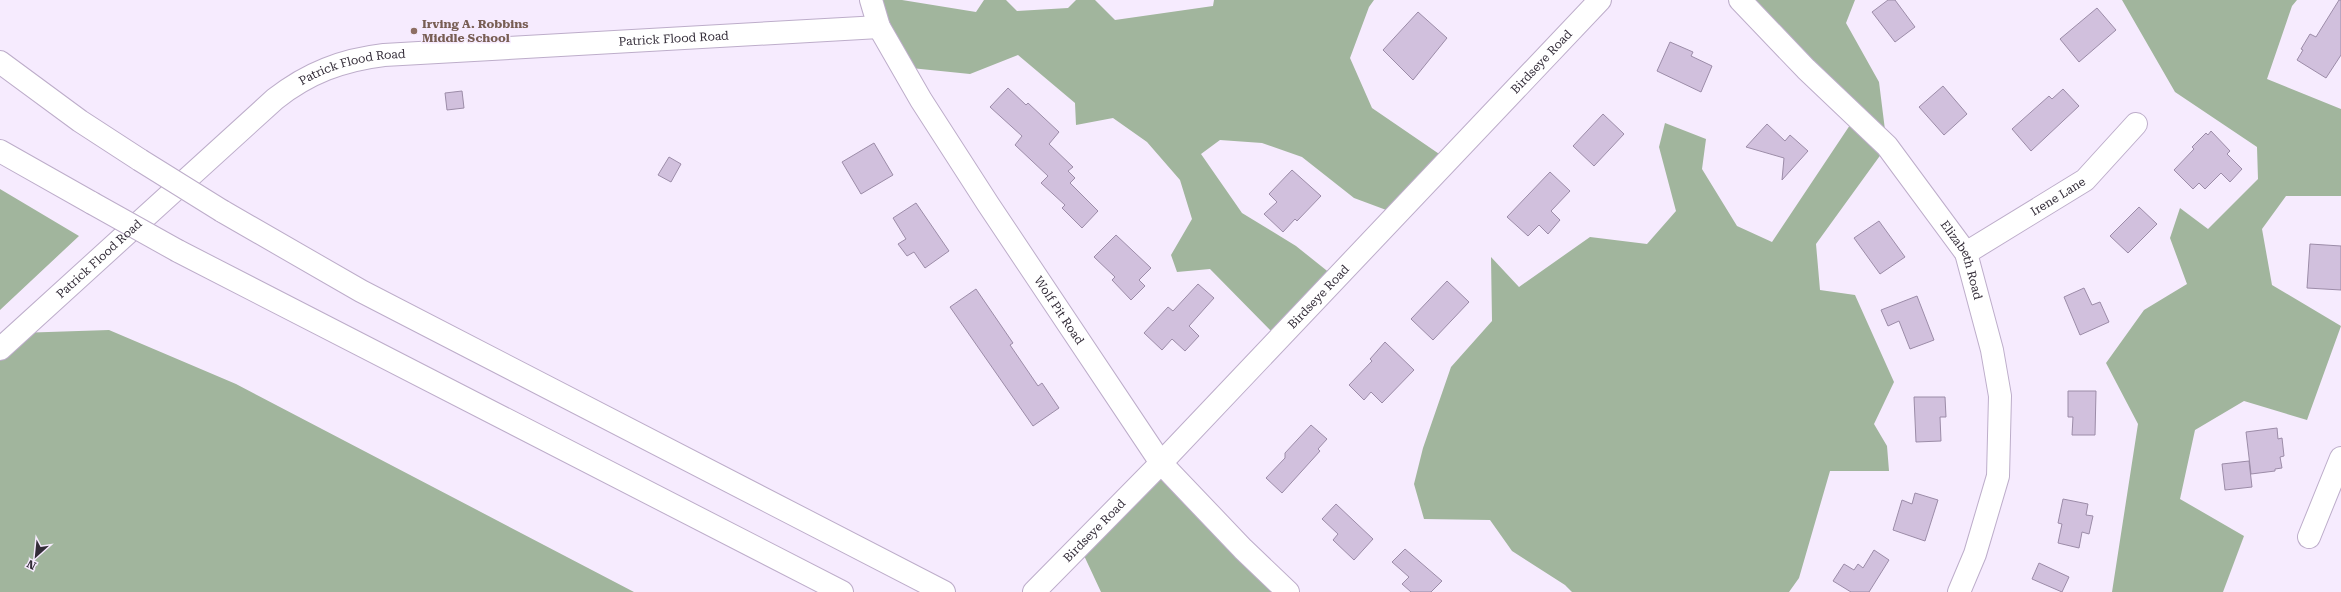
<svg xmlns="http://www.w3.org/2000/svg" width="2341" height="592" font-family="'Roboto Serif',serif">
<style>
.forest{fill:#a1b59d}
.building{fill:#d1c0dd;stroke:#9c8ca8}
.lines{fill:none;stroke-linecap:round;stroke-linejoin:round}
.street-casing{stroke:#bdadca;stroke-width:24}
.secondary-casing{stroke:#bdadca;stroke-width:24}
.highway-casing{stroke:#bdadca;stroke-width:24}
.street{stroke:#fff;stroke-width:22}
.secondary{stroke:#fff;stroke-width:22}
.highway{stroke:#fff;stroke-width:22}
.highway-bridge-casing{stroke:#bdadca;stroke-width:24;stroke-linecap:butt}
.highway-bridge{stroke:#fff;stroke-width:22}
.education-dot{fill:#8d6e63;stroke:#f6ebfe;stroke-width:1.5}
.labels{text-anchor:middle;stroke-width:3;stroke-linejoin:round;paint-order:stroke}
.education-label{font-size:12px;font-weight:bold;fill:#785e54;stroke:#f6ebfe;text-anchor:start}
.street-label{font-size:12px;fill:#332c38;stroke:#f6ebfe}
</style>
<rect width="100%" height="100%" fill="#f6ebfe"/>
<!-- forest -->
<path class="forest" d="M 871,0 L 902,0 L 976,12 L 984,0 L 1006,0 L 1017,11 L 1068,8 L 1076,0 L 1095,0 L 1115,20 L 1213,6 L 1214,0 L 1374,0 L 1369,7 L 1350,58 L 1372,108 L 1448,160 L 1397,214 L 1354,198 L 1302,157 L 1262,143 L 1220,140 L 1201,154 L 1242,213 L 1296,246 L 1336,278 L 1279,339 L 1210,269 L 1177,272 L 1171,255 L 1192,219 L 1180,180 L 1147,142 L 1113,118 L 1076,125 L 1075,103 L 1018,55 L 970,74 L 901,67 Z
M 1740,0 L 1855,0 L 1846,23 L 1879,82 L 1887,146 L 1816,244 L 1820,290 L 1855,295 L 1894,382 L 1874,424 L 1887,446 L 1889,471 L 1830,471 L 1799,578 L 1789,592 L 1572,592 L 1565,585 L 1512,551 L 1490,520 L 1424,519 L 1414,484 L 1423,448 L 1451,367 L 1492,321 L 1491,257 L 1519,287 L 1590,237 L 1647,244 L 1676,211 L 1659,147 L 1665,123 L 1706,139 L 1702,169 L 1737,226 L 1772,242 L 1856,116 Z
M 2122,0 L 2297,0 L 2292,6 L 2267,79 L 2341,109 L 2341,196 L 2286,196 L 2262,229 L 2272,285 L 2341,326 L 2307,420 L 2244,401 L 2195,430 L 2180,499 L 2244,536 L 2223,592 L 2112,592 L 2138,424 L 2106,363 L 2144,310 L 2187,284 L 2170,238 L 2180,208 L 2208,229 L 2258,179 L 2257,147 L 2175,92 Z
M 0,189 L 79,236 L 0,310 Z
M 109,330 L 236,384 L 634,592 L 0,592 L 0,349 L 18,333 Z
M 1161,463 L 1288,592 L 1101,592 L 1080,547 Z"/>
<!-- building -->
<path class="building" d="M 1888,0 L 1895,0 L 1915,27 L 1895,42 L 1872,12 Z
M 2339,0 L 2341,0 L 2341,55 L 2326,78 L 2297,60 L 2303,50 L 2301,49 L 2310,34 L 2316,37 Z
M 2097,8 L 2116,30 L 2079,62 L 2060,39 Z
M 1418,12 L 1447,38 L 1413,80 L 1383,50 Z
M 1670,42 L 1693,52 L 1691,56 L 1712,66 L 1701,92 L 1657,71 Z
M 1943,86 L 1967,114 L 1944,135 L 1919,107 Z
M 1008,88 L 1026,105 L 1028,103 L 1059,132 L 1049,144 L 1073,167 L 1068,171 L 1075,178 L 1070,183 L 1098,211 L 1082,228 L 1062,208 L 1065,205 L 1041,183 L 1048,176 L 1015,145 L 1022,136 L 990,107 Z
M 2063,89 L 2079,106 L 2031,151 L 2012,129 L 2049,96 L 2052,99 Z
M 462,91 L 464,108 L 447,110 L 445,93 Z
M 1603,114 L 1624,134 L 1594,166 L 1573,146 Z
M 1767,124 L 1785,141 L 1790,135 L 1808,151 L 1782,180 L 1784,158 L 1746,147 Z
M 2211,131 L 2230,151 L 2227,154 L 2242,169 L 2230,182 L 2221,173 L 2205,189 L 2199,183 L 2193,189 L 2174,170 L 2194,149 L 2192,147 L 2206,133 L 2208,135 Z
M 874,143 L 893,175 L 861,194 L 842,162 Z
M 669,157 L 681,164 L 671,182 L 658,175 Z
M 1292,170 L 1321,196 L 1297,221 L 1295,219 L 1283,232 L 1264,214 L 1277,202 L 1269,194 Z
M 1550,172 L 1570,191 L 1551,211 L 1560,220 L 1548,234 L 1539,225 L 1528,236 L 1507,217 Z
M 916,203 L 949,251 L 925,268 L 914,252 L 907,256 L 898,244 L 906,239 L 893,218 Z
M 2139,207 L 2157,224 L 2128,253 L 2110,236 Z
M 1879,221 L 1905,257 L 1880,274 L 1854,238 Z
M 1116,235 L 1151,268 L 1139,280 L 1145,286 L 1131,300 L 1112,280 L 1115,277 L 1094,257 Z
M 2310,244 L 2341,246 L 2341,290 L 2307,288 Z
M 1447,281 L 1469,302 L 1433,340 L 1411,319 Z
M 1198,284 L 1214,298 L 1189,326 L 1199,336 L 1185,351 L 1172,339 L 1162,350 L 1144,333 L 1168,307 L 1173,311 Z
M 2084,288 L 2092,305 L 2100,302 L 2109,322 L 2080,335 L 2064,297 Z
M 976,289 L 1013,343 L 1010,345 L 1038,386 L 1042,383 L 1059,408 L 1033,426 L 950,307 Z
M 1917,296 L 1934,340 L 1910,349 L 1899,321 L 1888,326 L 1881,310 Z
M 1385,342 L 1414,370 L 1382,403 L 1371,392 L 1364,400 L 1349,385 L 1372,361 L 1370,359 Z
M 2068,391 L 2096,391 L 2095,435 L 2072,435 L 2073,417 L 2068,417 Z
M 1914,397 L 1945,397 L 1946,417 L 1940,417 L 1941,441 L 1916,442 Z
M 1311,425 L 1327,439 L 1318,449 L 1320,451 L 1282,493 L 1266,478 L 1285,458 L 1285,453 Z
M 2277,428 L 2278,439 L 2282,438 L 2284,456 L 2280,457 L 2282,468 L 2275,469 L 2275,471 L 2251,474 L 2246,432 Z
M 2249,461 L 2252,487 L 2225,490 L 2222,464 Z
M 1915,493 L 1938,500 L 1925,541 L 1893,530 L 1902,500 L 1912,504 Z
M 2063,499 L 2088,504 L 2086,515 L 2093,516 L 2089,534 L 2082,532 L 2079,548 L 2058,543 L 2062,524 L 2058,523 Z
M 1336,504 L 1373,539 L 1354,560 L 1333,540 L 1338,534 L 1322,519 Z
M 1405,549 L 1442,581 L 1431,592 L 1411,592 L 1402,584 L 1409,577 L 1392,562 Z
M 1874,550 L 1889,560 L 1869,592 L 1851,592 L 1833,581 L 1844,564 L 1854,570 L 1858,564 L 1863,568 Z
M 2039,563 L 2069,577 L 2062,592 L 2032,579 Z"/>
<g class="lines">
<defs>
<g id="street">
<path id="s1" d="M 871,0 L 879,27 L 921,100 L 988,204 L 1161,463 L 1243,549 L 1288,592"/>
<path id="s2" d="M 1740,0 L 1806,69 L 1887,146 L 1966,253 L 1992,350 L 2000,396 L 1998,476 L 1975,554 L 1959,592"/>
<path id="s3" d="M 1966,253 L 2085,180 L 2136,124"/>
<path id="s4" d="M 0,349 L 275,99 C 308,73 342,60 384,55 L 879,27"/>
<path d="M 2309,537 L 2341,458"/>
</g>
<g id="secondary">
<path id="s5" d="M 1034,592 L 1161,463 L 1600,0"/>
</g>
<path id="highway" d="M 0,62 L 80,121 L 140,160
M 0,151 L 92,203
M 222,211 L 361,291 L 944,592
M 178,251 L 842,592"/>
</defs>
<!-- street casing -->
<use href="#street" class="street-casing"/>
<!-- secondary casing -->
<use href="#secondary" class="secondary-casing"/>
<!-- highway casing -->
<use href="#highway" class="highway-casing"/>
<!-- street -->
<use href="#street" class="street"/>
<!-- secondary -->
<use href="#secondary" class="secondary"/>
<!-- highway -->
<use href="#highway" class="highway"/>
<defs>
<path id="highway-bridge" d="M 140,160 L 222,211
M 92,203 L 178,251"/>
</defs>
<!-- highway-bridge casing -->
<use href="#highway-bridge" class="highway-bridge-casing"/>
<!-- highway-bridge -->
<use href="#highway-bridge" class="highway-bridge"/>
</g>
<!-- markers -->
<circle class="education-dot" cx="414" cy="31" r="4"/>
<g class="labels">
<!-- education labels -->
<g class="education-label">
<text x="422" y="28">Irving A. Robbins<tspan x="422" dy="14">Middle School</tspan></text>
</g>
<!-- street labels -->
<g class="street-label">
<text dy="4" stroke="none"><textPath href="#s4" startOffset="781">Patrick Flood Road</textPath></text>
<text dy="4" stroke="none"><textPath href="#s5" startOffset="734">Birdseye Road</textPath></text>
<text dy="4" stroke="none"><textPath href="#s4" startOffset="457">Patrick Flood Road</textPath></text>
<text dy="4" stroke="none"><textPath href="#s3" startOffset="108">Irene Lane</textPath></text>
<text dy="4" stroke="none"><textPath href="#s4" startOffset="134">Patrick Flood Road</textPath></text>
<text dy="4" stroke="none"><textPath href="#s2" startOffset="345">Elizabeth Road</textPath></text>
<text dy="4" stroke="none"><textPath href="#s5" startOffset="410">Birdseye Road</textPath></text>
<text dy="4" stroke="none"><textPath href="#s1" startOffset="364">Wolf Pit Road</textPath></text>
<text dy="4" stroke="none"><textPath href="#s5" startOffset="86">Birdseye Road</textPath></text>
</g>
</g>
<!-- north arrow -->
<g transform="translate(36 556) rotate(207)" stroke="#f6ebfe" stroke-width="3" paint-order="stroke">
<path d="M0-3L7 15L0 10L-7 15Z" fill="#332c38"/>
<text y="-6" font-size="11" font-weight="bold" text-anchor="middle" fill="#332c38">N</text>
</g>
</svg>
